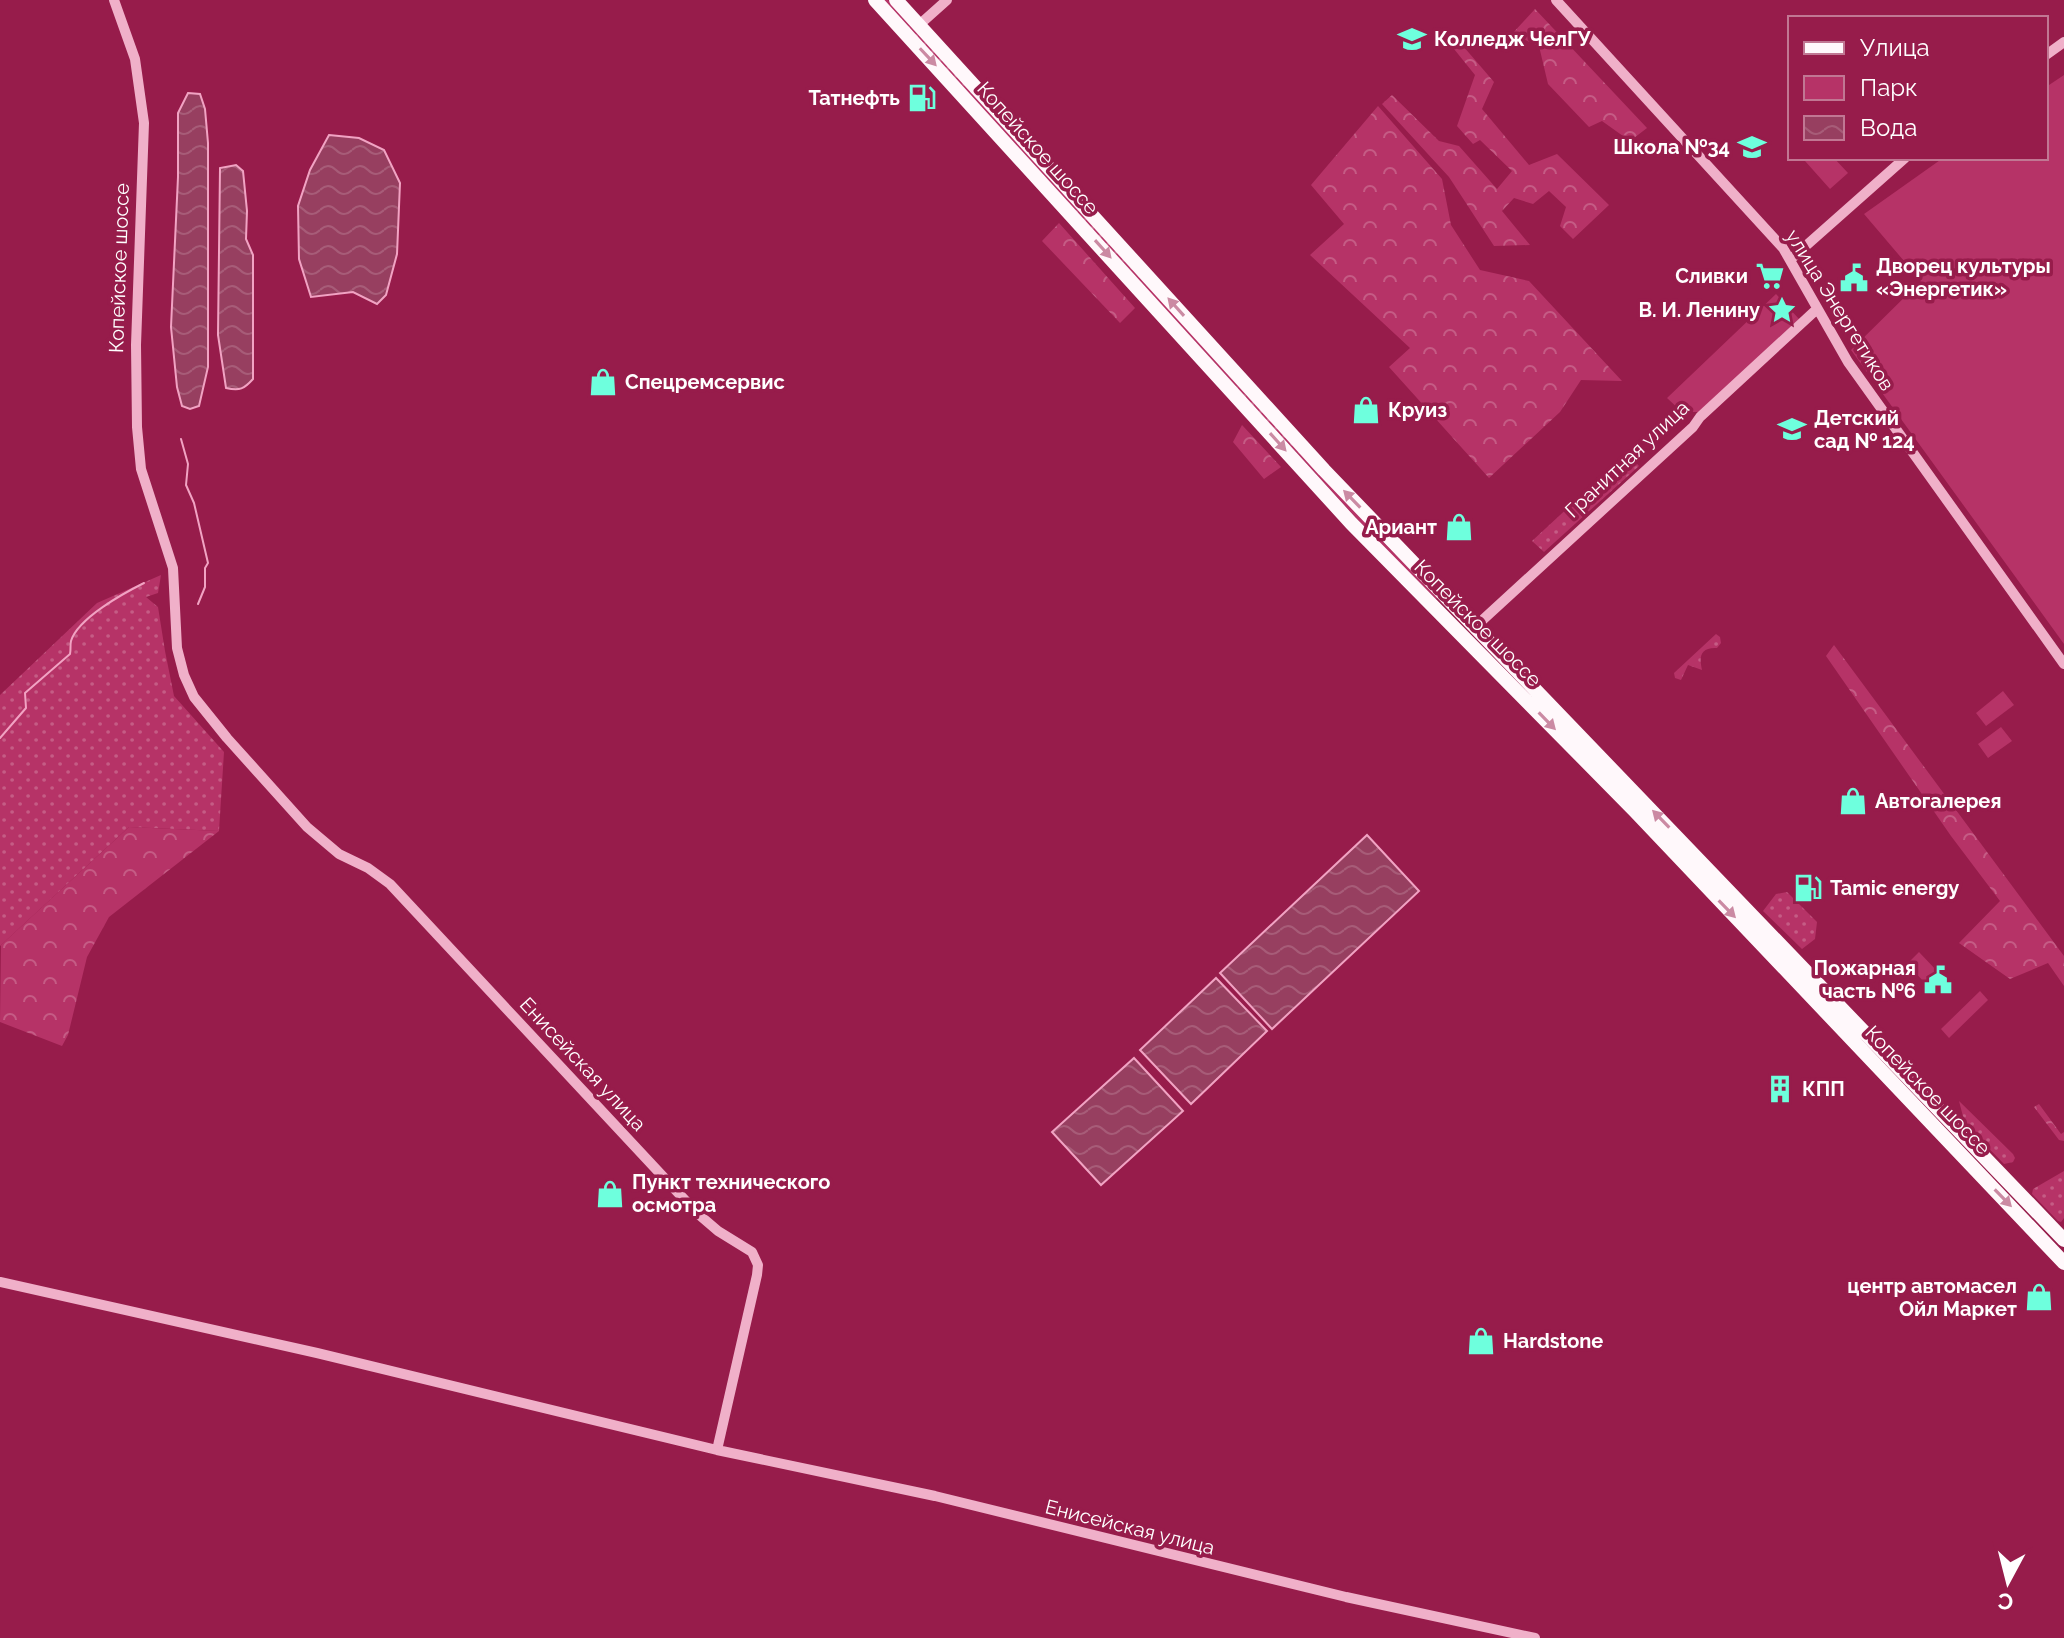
<svg xmlns="http://www.w3.org/2000/svg" width="2064" height="1638" font-family="Raleway,sans-serif">
<style>
.grass{fill:url(#grass-dots)}
.forest{fill:url(#forest-crowns)}
.park{fill:#b63367}
.water{fill:url(#water-waves);stroke:#f1a3c3;stroke-width:2}
.lines{fill:none;stroke-linecap:round;stroke-linejoin:round}
.stream{stroke:#f1a3c3;stroke-width:2}
.tertiary{stroke:#f0b0c9;stroke-width:10}
.primary{stroke:#fff8fb;stroke-width:14}
.oneway{fill:#cb8aa3}
.labels{text-anchor:middle;stroke-width:7;stroke-linejoin:round;paint-order:stroke}
.poi-label{font-size:20px;font-weight:bold;fill:#fff;stroke:#971c4b;text-anchor:start}
.street-label{font-size:20px;fill:#fff;stroke:#971c4b}
</style>
<defs>
<pattern id="grass-dots" width="8" height="8" patternUnits="userSpaceOnUse" patternTransform="scale(2)"><rect width="8" height="8" fill="#b63367"/><path d="M2 2h.1M6 6h.1" fill="none" stroke="#c55c85" stroke-width="1.8" stroke-linecap="round"/></pattern>
<pattern id="forest-crowns" width="20" height="18" patternUnits="userSpaceOnUse" patternTransform="scale(2)"><rect width="20" height="18" fill="#b63367"/><path d="M2 6a3 3 0 1 1 6 0M12 15a3 3 0 1 1 6 0" fill="none" stroke="#c55c85"/></pattern>
<pattern id="water-waves" width="16" height="10" patternUnits="userSpaceOnUse" patternTransform="scale(2)"><rect width="16" height="10" fill="#973f60"/><path d="M0 5q4-4 8 0t8 0" fill="none" stroke="#a75c78"/></pattern>
</defs>
<rect width="100%" height="100%" fill="#971c4b"/>
<!-- grass -->
<path class="grass" d="M 883,0 L 888,0 L 1383,542 L 1438,597 L 1436,599 L 1381,545 Z
M 1627,453 L 1639,466 L 1544,552 L 1532,541 Z
M 161,575 L 158,593 L 146,597 L 158,607 L 165,651 L 174,696 L 224,752 L 219,831 L 129,827 L 0,946 L 0,695 L 97,603 Z
M 1716,634 L 1720,637 L 1721,643 L 1717,648 C 1700,647 1699,657 1702,670 L 1688,665 L 1681,680 L 1675,678 L 1674,673 Z
M 1787,892 L 1817,922 L 1815,939 L 1802,949 L 1763,911 L 1776,894 Z
M 1959,1101 L 2013,1154 L 2015,1158 L 2013,1162 L 2004,1164 L 1965,1124 Z
M 2064,1171 L 2064,1218 L 2061,1222 L 2058,1221 L 2032,1194 L 2033,1189 Z"/>
<!-- forest -->
<path class="forest" d="M 1535,9 L 1647,128 L 1630,141 L 1602,121 L 1589,127 L 1548,84 L 1539,46 L 1512,34 Z
M 1457,39 L 1494,82 L 1482,109 L 1529,165 L 1557,154 L 1609,205 L 1573,239 L 1560,226 L 1566,207 L 1549,191 L 1533,204 L 1514,198 L 1502,211 L 1530,245 L 1494,246 L 1449,177 L 1382,104 L 1392,95 L 1439,141 L 1459,146 L 1497,189 L 1512,171 L 1480,140 L 1473,144 L 1457,126 L 1475,75 L 1450,44 Z
M 1378,106 L 1442,179 L 1451,225 L 1480,270 L 1529,281 L 1622,381 L 1581,380 L 1560,412 L 1489,478 L 1389,367 L 1410,348 L 1310,255 L 1344,224 L 1311,185 Z
M 1059,223 L 1135,308 L 1120,323 L 1042,241 Z
M 1242,425 L 1281,467 L 1264,479 L 1233,442 Z
M 1834,645 L 2064,956 L 2064,986 L 2048,963 L 2010,979 L 1959,943 L 2000,901 L 1951,836 L 1826,656 Z
M 129,827 L 219,831 L 109,917 L 87,957 L 68,1035 L 62,1046 L 0,1022 L 1,945 Z
M 2039,1104 L 2061,1134 L 2064,1132 L 2064,1141 L 2059,1140 L 2034,1107 Z"/>
<!-- park -->
<path class="park" d="M 2064,75 L 2064,644 L 1851,350 L 1921,281 L 1864,214 L 1943,158 L 2046,158 L 2046,87 Z
M 1808,158 L 1834,158 L 1848,173 L 1830,189 L 1805,161 Z
M 1776,294 L 1799,319 L 1699,412 L 1682,412 L 1667,398 Z
M 2003,691 L 2014,705 L 1986,726 L 1976,713 Z
M 2001,727 L 2012,741 L 1988,758 L 1978,744 Z
M 1919,952 L 1938,972 L 1926,984 L 1907,964 Z
M 1980,991 L 1988,1000 L 1949,1038 L 1941,1029 Z"/>
<!-- water -->
<path class="water" d="M 188,93 L 200,94 L 205,109 L 208,143 L 208,367 L 199,406 L 190,409 L 182,406 L 177,387 L 171,327 L 178,177 L 178,113 Z
M 329,135 L 359,138 L 384,150 L 400,183 L 397,254 L 386,295 L 377,304 L 353,292 L 311,297 L 299,259 L 298,206 L 310,170 Z
M 236,165 L 243,171 L 247,211 L 246,239 L 253,255 L 253,379 C 244,389 240,391 226,388 L 218,335 L 220,168 Z
M 1367,835 L 1419,891 L 1272,1029 L 1220,973 Z
M 1216,978 L 1267,1031 L 1191,1104 L 1140,1050 Z
M 1134,1058 L 1183,1111 L 1101,1185 L 1052,1132 Z"/>
<g class="lines">
<!-- stream -->
<path class="stream" d="M 181,439 L 188,464 L 186,485 L 194,503 L 208,563 L 205,568 L 205,587 L 198,604
M 0,738 L 26,708 L 25,693 L 70,654 C 71,650 70,645 71,641 C 78,618 124,593 144,583"/>
<!-- tertiary -->
<path class="tertiary" d="M 114,0 L 135,59 L 144,123 L 136,345 L 137,427 L 141,469 L 173,568 L 177,648 L 184,675 L 194,697 L 227,738 L 307,827 L 339,854 L 368,868 L 390,884 L 697,1213 L 718,1231 L 752,1252 L 758,1265 L 757,1275 L 717,1450
M 1556,0 L 1783,248 L 1848,362 L 2064,664
M 919,25 L 947,0
M 2046,55 L 2064,42
M 1791,259 L 1905,158
M 1476,626 L 1693,427 L 1700,417 L 1817,309
M 0,1282 L 317,1353 L 717,1450 L 935,1496 L 1346,1597 L 1535,1638"/>
<!-- primary -->
<path class="primary" d="M 875,0 L 1351,523 L 1635,811 L 2064,1263
M 896,0 L 1324,470 L 2064,1240"/>
</g>
<!-- one-way arrows -->
<defs><path id="oneway-solid" d="M-6-.8H1V-3.2L6.5 0L1 3.2V.8H-6Z" transform="scale(2)"/></defs>
<g class="oneway">
<use href="#oneway-solid" transform="translate(928 57) rotate(47)"/>
<use href="#oneway-solid" transform="translate(1103 249) rotate(48)"/>
<use href="#oneway-solid" transform="translate(1176 307) rotate(-132)"/>
<use href="#oneway-solid" transform="translate(1278 442) rotate(48)"/>
<use href="#oneway-solid" transform="translate(1352 499) rotate(-134)"/>
<use href="#oneway-solid" transform="translate(1547 721) rotate(46)"/>
<use href="#oneway-solid" transform="translate(1661 819) rotate(-134)"/>
<use href="#oneway-solid" transform="translate(1727 909) rotate(46)"/>
<use href="#oneway-solid" transform="translate(2003 1198) rotate(46)"/>
</g>
<!-- icons -->
<defs>
<symbol id="university-bare" viewBox="-9 -9 18 18"><path d="M0-5L7-2L0 1L-7-2ZM-4 1L0 2.5L4 1V4Q0 6-4 4Z" fill="#6effdd" stroke="#971c4b" stroke-width="2.5" paint-order="stroke"/></symbol>
<symbol id="fuel-bare" viewBox="-9 -9 18 18"><path d="M-5.5-6h7V0h2V4h1.3V-2.5L3-4.5l.8-.8L6-3V5H2.5V1h-1V6h-7ZM-4.2-4.7v3.2H.2V-4.7Z" fill="#6effdd" stroke="#971c4b" stroke-width="2.5" paint-order="stroke"/></symbol>
<symbol id="school-bare" viewBox="-9 -9 18 18"><path d="M0-5L7-2L0 1L-7-2ZM-4 1L0 2.5L4 1V4Q0 6-4 4Z" fill="#6effdd" stroke="#971c4b" stroke-width="2.5" paint-order="stroke"/></symbol>
<symbol id="supermarket-bare" viewBox="-9 -9 18 18"><path d="M-6-5.5h2.5l.6 2H6L4.5 2H-2.5L-4.4-4H-6ZM-1.5 3.2a1.3 1.3 0 1 0 .1 0ZM3 3.2a1.3 1.3 0 1 0 .1 0Z" fill="#6effdd" stroke="#971c4b" stroke-width="2.5" paint-order="stroke"/></symbol>
<symbol id="civic-bare" viewBox="-9 -9 18 18"><path d="M-.6-6.5H3V-4.5H.6V-3L4-1V1h2V6H-6V1h2V-1L-.6-3ZM-1.2 2.5V6h2.4V2.5Z" fill="#6effdd" stroke="#971c4b" stroke-width="2.5" paint-order="stroke"/></symbol>
<symbol id="sight-bare" viewBox="-9 -9 18 18"><path d="M0-6L1.8-2.2L6-1.7L2.9 1.2L3.7 5.4L0 3.3L-3.7 5.4L-2.9 1.2L-6-1.7L-1.8-2.2Z" fill="#6effdd" stroke="#971c4b" stroke-width="2.5" paint-order="stroke"/></symbol>
<symbol id="shop-bare" viewBox="-9 -9 18 18"><path d="M-5-2.5h2.3a2.7 3.5 0 0 1 5.4 0H5L5.5 6h-11ZM-1.5-2.5h3a1.5 2.3 0 0 0-3 0Z" fill="#6effdd" stroke="#971c4b" stroke-width="2.5" paint-order="stroke"/></symbol>
<symbol id="building-bare" viewBox="-9 -9 18 18"><path d="M-4-6H4V6H1V3H-1V6H-4ZM-2.5-4.3h1.7v1.8h-1.7ZM.8-4.3h1.7v1.8H.8ZM-2.5-1h1.7V.8h-1.7ZM.8-1h1.7V.8H.8Z" fill="#6effdd" stroke="#971c4b" stroke-width="2.5" paint-order="stroke"/></symbol>
</defs>
<g fill-rule="evenodd">
<use href="#university-bare" x="1392" y="19" width="40" height="40"/>
<use href="#fuel-bare" x="902" y="78" width="40" height="40"/>
<use href="#school-bare" x="1732" y="127" width="40" height="40"/>
<use href="#supermarket-bare" x="1750" y="256" width="40" height="40"/>
<use href="#civic-bare" x="1834" y="258" width="40" height="40"/>
<use href="#sight-bare" x="1762" y="290" width="40" height="40"/>
<use href="#shop-bare" x="583" y="362" width="40" height="40"/>
<use href="#shop-bare" x="1346" y="390" width="40" height="40"/>
<use href="#school-bare" x="1772" y="409" width="40" height="40"/>
<use href="#shop-bare" x="1439" y="507" width="40" height="40"/>
<use href="#shop-bare" x="1833" y="781" width="40" height="40"/>
<use href="#fuel-bare" x="1788" y="868" width="40" height="40"/>
<use href="#civic-bare" x="1918" y="960" width="40" height="40"/>
<use href="#building-bare" x="1760" y="1069" width="40" height="40"/>
<use href="#shop-bare" x="590" y="1174" width="40" height="40"/>
<use href="#shop-bare" x="2019" y="1277" width="40" height="40"/>
<use href="#shop-bare" x="1461" y="1321" width="40" height="40"/>
</g>
<g class="labels">
<!-- poi labels -->
<g class="poi-label">
<text x="1434" y="46">Колледж ЧелГУ</text>
<text x="900" y="105" text-anchor="end">Татнефть</text>
<text x="1730" y="154" text-anchor="end">Школа №34</text>
<text x="1876" y="273">Дворец культуры<tspan x="1876" dy="23">«Энергетик»</tspan></text>
<text x="1748" y="283" text-anchor="end">Сливки</text>
<text x="1760" y="317" text-anchor="end">В. И. Ленину</text>
<text x="625" y="389">Спецремсервис</text>
<text x="1388" y="417">Круиз</text>
<text x="1814" y="425">Детский<tspan x="1814" dy="23">сад № 124</tspan></text>
<text x="1437" y="534" text-anchor="end">Ариант</text>
<text x="1875" y="808">Автогалерея</text>
<text x="1830" y="895">Tamic energy</text>
<text x="1916" y="975" text-anchor="end">Пожарная<tspan x="1916" dy="23">часть №6</tspan></text>
<text x="1802" y="1096">КПП</text>
<text x="632" y="1189">Пункт технического<tspan x="632" dy="23">осмотра</tspan></text>
<text x="2017" y="1293" text-anchor="end">центр автомасел<tspan x="2017" dy="23">Ойл Маркет</tspan></text>
<text x="1503" y="1348">Hardstone</text>
</g>
<!-- street labels -->
<g class="street-label">
<text transform="translate(1038 148) rotate(48)" y="7">Копейское шоссе</text>
<text transform="translate(119 268) rotate(-88)" y="7">Копейское шоссе</text>
<text transform="translate(1840 310) rotate(58)" y="7">улица Энергетиков</text>
<text transform="translate(1627 459) rotate(-43)" y="7">Гранитная улица</text>
<text transform="translate(1478 623) rotate(45)" y="7">Копейское шоссе</text>
<text transform="translate(583 1064) rotate(47)" y="7">Енисейская улица</text>
<text transform="translate(1928 1090) rotate(46)" y="7">Копейское шоссе</text>
<text transform="translate(1130 1527) rotate(14)" y="7">Енисейская улица</text>
</g>
</g>
<!-- legend -->
<rect x="1788" y="16" width="260" height="144" fill="#971c4b" stroke="#c17793" stroke-width="2"/>
<rect x="1804" y="42" width="40" height="12" fill="#fff8fb" stroke="#c17793" stroke-width="2"/>
<text x="1860" y="56" font-size="24" fill="#ffffff">Улица</text>
<rect x="1804" y="76" width="40" height="24" fill="#b63367" stroke="#c17793" stroke-width="2"/>
<text x="1860" y="96" font-size="24" fill="#ffffff">Парк</text>
<rect x="1804" y="116" width="40" height="24" fill="url(#water-waves)" stroke="#c17793" stroke-width="2"/>
<text x="1860" y="136" font-size="24" fill="#ffffff">Вода</text>
<!-- north arrow -->
<g transform="translate(2008 1582) rotate(187)" stroke="#971c4b" stroke-width="6" paint-order="stroke">
<path d="M0-6L14 30L0 20L-14 30Z" fill="#ffffff"/>
<text y="-12" font-size="22" font-weight="bold" text-anchor="middle" fill="#ffffff">С</text>
</g>
</svg>
